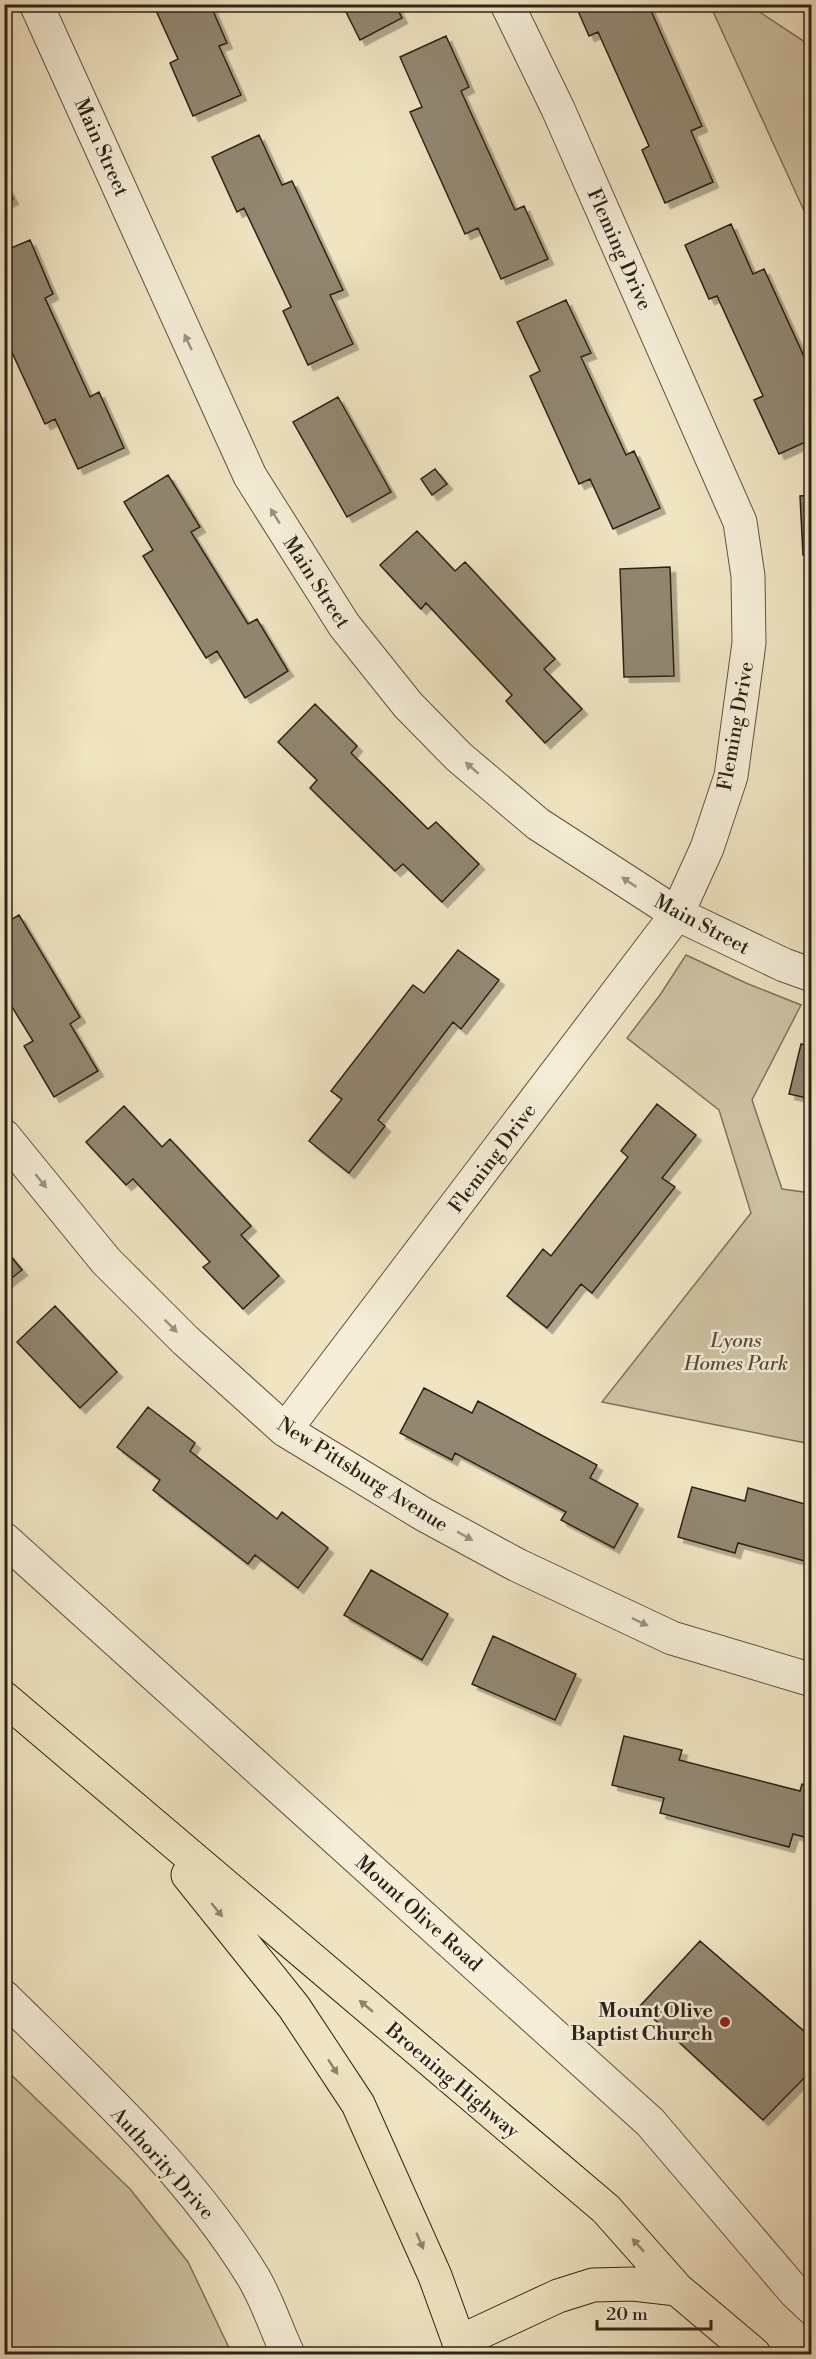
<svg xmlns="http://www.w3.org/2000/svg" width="816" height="2359" font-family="'Libre Bodoni',serif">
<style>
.green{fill:#cfc3a5;stroke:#7e735f;stroke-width:1.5}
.building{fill:#928771;stroke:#2c2319;stroke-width:1.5;filter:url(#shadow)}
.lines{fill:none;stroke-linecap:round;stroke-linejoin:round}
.minor-casing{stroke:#5d5343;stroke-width:35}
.major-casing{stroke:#2c2319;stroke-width:35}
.highway-casing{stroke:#2c2319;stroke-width:35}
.minor{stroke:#f5edd7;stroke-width:33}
.major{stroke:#f0e4c2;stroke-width:33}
.highway{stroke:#f0e4c2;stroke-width:33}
.oneway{fill:#9b9282}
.oneway2{fill:#8e846e}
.poi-dot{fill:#8f2418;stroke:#f5edd7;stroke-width:2}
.labels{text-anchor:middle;stroke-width:5;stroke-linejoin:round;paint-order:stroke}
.street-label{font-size:20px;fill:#2c2319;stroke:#f5edd7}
.park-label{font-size:20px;font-style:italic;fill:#554b3c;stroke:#f5edd7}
.poi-label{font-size:20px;font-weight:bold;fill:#2c2319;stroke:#f5edd7;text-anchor:end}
</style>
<defs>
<filter id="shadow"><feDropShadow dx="5.5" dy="5.5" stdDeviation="0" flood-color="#0004"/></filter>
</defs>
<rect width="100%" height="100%" fill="#f0e4c2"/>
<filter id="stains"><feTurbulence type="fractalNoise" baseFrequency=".00333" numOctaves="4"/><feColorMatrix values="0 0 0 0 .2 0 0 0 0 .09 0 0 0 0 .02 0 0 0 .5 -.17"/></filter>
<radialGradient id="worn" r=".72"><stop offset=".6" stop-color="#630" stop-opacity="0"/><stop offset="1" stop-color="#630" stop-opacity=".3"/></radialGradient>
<!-- green -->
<path class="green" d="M 710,5 L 749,5 L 811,46 L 811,226 Z
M 686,955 L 746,983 L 801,1005 L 752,1100 L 782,1189 L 811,1193 L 811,1444 L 602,1402 L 751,1213 L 719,1110 L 627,1038 L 660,995 Z
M 4,2068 L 130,2189 L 188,2262 L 232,2354 L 5,2354 Z"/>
<!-- building -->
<path class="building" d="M 153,4 L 210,4 L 227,43 L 219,46 L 241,95 L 193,116 L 170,63 L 178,59 Z
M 342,4 L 395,4 L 402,18 L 360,40 Z
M 575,4 L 631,4 L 633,10 L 648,4 L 702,126 L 691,131 L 713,182 L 665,203 L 642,150 L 649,146 L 598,32 L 589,36 Z
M 446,36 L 469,87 L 461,91 L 515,210 L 524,206 L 548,259 L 501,279 L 478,228 L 465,234 L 410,112 L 422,107 L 400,57 Z
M 259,135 L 282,185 L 292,181 L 343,290 L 330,295 L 353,344 L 308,365 L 283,311 L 291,307 L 244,208 L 237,212 L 212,157 Z
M 4,181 L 13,199 L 4,203 Z
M 731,224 L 753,274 L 764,269 L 812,374 L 812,380 L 804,384 L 812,400 L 812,439 L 779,454 L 754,400 L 763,396 L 717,296 L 709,299 L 685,245 Z
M 30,240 L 53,294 L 45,298 L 90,397 L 99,392 L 124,448 L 78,469 L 55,419 L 45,424 L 4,335 L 4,251 Z
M 566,300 L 591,353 L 581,357 L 626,455 L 634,451 L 660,508 L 613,529 L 590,479 L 579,484 L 530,376 L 540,371 L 517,322 Z
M 338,397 L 391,492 L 347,517 L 293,422 Z
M 435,469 L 447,484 L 432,495 L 421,479 Z
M 168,475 L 200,527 L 191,532 L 248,624 L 257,619 L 288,671 L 245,698 L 217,651 L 206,658 L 143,556 L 153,550 L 124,502 Z
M 812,495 L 812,554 L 803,555 L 800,496 Z
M 417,531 L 455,571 L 465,562 L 555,659 L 544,669 L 582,709 L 545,743 L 506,701 L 512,695 L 426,603 L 421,609 L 380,565 Z
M 670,567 L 674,676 L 624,677 L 620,569 Z
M 315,704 L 357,746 L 351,753 L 428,829 L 436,822 L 479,864 L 442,902 L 403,864 L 395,871 L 310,788 L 317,780 L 278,742 Z
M 4,913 L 9,921 L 19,915 L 80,1017 L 70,1024 L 98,1071 L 54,1097 L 24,1046 L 33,1041 L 4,994 Z
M 458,950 L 499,980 L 461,1029 L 453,1022 L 378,1120 L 385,1126 L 349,1173 L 309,1141 L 342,1099 L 331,1091 L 413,985 L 424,993 Z
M 801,1044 L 812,1046 L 812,1099 L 789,1094 Z
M 657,1104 L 696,1135 L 662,1178 L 675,1187 L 592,1293 L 581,1284 L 547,1328 L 507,1296 L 543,1249 L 551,1256 L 628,1157 L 621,1151 Z
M 124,1106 L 162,1147 L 170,1139 L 251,1226 L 241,1235 L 279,1276 L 243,1309 L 203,1267 L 210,1262 L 133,1179 L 126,1185 L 86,1142 Z
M 4,1248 L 22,1270 L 4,1284 Z
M 55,1306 L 117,1372 L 80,1408 L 17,1342 Z
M 424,1388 L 472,1413 L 478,1401 L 597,1465 L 590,1478 L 638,1504 L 614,1548 L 561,1520 L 566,1512 L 455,1453 L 452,1460 L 400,1433 Z
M 148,1407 L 195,1443 L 190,1451 L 277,1519 L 282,1512 L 328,1548 L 298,1588 L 255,1555 L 248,1564 L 153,1490 L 160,1480 L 117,1447 Z
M 692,1487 L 745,1501 L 748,1488 L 812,1506 L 812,1563 L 738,1543 L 735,1553 L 678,1537 Z
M 371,1570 L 448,1614 L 422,1660 L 344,1615 Z
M 493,1636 L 576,1674 L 555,1720 L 472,1684 Z
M 624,1736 L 682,1750 L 679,1760 L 800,1791 L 802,1784 L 812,1786 L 812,1839 L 793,1834 L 789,1847 L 660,1813 L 664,1798 L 612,1785 Z
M 700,1941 L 812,2038 L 812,2070 L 763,2120 L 640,2006 Z"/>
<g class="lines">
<defs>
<path id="minor" d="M 36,4 L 250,476 L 344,625 L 408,705 L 459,757 L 538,824 L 677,914 L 784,965 L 812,975
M 4,1136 L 106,1261 L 185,1340 L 285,1430 L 423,1514 L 517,1565 L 672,1638 L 812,1680
M 285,1430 L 677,914 L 707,848 L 731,776 L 749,643 L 748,576 L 740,522 L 558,109 L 507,4
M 4,1539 L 650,2122 L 795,2292 L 812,2308
M 4,1997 C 91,2083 188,2171 252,2275 C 267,2299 276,2329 288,2354"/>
<path id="major" d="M 4,1698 L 606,2209 L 677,2289 L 754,2354
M 188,1875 L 294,2007 L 358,2104 L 435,2276 L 459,2342 L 558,2296 L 593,2285 L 633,2284 L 677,2289"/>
<path id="highway" d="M 459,2342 L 461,2354"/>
</defs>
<!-- minor casing -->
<use href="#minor" class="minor-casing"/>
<!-- major casing -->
<use href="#major" class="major-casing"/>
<!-- highway casing -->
<use href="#highway" class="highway-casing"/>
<!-- minor -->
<use href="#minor" class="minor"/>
<!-- major -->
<use href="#major" class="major"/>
<!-- highway -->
<use href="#highway" class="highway"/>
</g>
<!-- one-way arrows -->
<defs><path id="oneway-solid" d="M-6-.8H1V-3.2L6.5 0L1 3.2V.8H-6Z" transform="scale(1.5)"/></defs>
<g class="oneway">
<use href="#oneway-solid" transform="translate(188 342) rotate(-115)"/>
<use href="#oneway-solid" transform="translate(275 516) rotate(-122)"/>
<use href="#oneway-solid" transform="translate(472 768) rotate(-139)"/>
<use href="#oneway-solid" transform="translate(629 882) rotate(-146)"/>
<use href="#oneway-solid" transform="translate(41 1181) rotate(51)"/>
<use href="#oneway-solid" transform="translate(171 1326) rotate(45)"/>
<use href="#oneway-solid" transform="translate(465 1536) rotate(29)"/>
<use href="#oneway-solid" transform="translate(640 1622) rotate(25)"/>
</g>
<g class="oneway2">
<use href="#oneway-solid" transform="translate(217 1910) rotate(51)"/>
<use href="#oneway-solid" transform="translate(366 2006) rotate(-140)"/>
<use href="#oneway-solid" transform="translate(333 2067) rotate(57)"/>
<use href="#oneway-solid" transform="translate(420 2241) rotate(66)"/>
<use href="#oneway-solid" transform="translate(638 2245) rotate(-132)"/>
</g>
<!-- markers -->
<circle class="poi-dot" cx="725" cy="2022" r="6"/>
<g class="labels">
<!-- street labels -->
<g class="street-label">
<text transform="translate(102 147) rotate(66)" y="7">Main Street</text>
<text transform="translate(620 249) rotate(66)" y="7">Fleming Drive</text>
<text transform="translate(317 582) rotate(57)" y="7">Main Street</text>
<text transform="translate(735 726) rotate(-80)" y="7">Fleming Drive</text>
<text transform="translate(702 924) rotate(28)" y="7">Main Street</text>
<text transform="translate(492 1158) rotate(-53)" y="7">Fleming Drive</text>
<text transform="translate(363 1474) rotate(32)" y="7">New Pittsburg Avenue</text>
<text transform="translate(419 1913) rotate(42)" y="7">Mount Olive Road</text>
<text transform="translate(453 2080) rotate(40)" y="7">Broening Highway</text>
<text transform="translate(163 2163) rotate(48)" y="7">Authority Drive</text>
</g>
<!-- park labels -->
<g class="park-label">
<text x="736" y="1347">Lyons<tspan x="736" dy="23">Homes Park</tspan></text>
</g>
<!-- poi labels -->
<g class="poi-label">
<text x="713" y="2017">Mount Olive<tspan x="713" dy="23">Baptist Church</tspan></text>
</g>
</g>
<!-- margin -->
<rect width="816" height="2359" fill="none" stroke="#f0e4c2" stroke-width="24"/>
<rect x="6" y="6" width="804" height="2347" fill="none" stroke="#2c2319" stroke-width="3"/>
<rect x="12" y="12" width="792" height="2335" fill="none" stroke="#2c2319" stroke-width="1.5"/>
<!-- scale -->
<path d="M597 2320v9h114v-9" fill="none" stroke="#2c2319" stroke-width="3"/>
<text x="606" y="2320" font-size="18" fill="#2c2319" stroke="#f5edd7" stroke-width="4.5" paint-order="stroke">20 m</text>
<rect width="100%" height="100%" filter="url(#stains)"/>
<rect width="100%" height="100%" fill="url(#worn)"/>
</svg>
